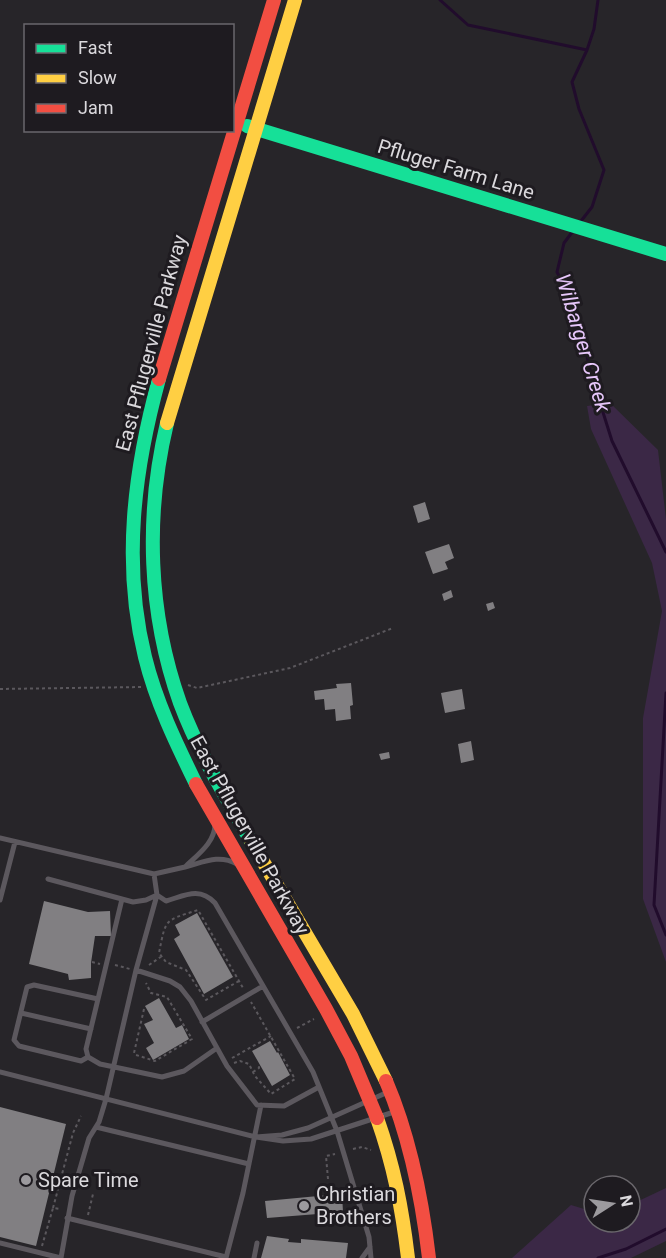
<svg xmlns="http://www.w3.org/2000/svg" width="666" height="1258" font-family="Roboto,sans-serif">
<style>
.green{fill:#3b2846}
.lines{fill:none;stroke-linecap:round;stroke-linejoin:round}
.stream{stroke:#210c2c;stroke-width:3}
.building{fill:#817f82}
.path{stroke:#5b585d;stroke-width:2;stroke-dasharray:3 3;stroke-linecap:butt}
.lane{stroke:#5c585e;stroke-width:5}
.fast{stroke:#16e098;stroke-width:14}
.slow{stroke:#ffcf43;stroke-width:14}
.jam{stroke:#f24e42;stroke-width:14}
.poi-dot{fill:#9c9a9e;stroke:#1e1b20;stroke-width:2}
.labels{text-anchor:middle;stroke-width:6;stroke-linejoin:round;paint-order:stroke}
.street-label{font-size:20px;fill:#dbd9dd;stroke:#1e1b20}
.poi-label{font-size:20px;fill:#dbd9dd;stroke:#1e1b20;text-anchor:start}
.water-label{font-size:21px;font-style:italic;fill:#e7c7fb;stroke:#1e1b20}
</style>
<rect width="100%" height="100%" fill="#272529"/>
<!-- green -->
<path class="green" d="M 610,403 L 658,450 L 666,519 L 666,962 L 643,899 L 643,718 L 662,611 L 652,563 L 591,429 L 587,406 Z
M 666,1188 L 666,1241 L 631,1258 L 512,1258 L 571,1205 L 594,1212 L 594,1222 L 630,1222 L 630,1205 Z"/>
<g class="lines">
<!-- stream -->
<path class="stream" d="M 440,0 L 468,25 L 587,50
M 581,221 L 592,207 L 604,170 L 579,109 L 572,82 L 587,50 L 594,29 L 598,0
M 573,231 L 564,243 L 557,272 L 577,312 L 591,374 L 612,441 L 666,552
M 666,693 L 654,905 L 666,935
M 598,1258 L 626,1249 L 666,1229"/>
</g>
<!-- building -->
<path class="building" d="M 425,502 L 430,519 L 418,523 L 413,506 Z
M 449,544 L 454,558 L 445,562 L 448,569 L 433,574 L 425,552 Z
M 451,590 L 453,597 L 444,601 L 442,594 Z
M 493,602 L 495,608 L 488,611 L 486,604 Z
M 351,683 L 353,705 L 350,706 L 351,719 L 336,721 L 335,709 L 325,710 L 324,699 L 315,700 L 314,691 L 337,688 L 336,684 Z
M 462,689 L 465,709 L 445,713 L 441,693 Z
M 471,741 L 474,760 L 461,763 L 458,744 Z
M 389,752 L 390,758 L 381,760 L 379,754 Z
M 44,901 L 88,912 L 110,911 L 111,936 L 95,936 L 91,963 L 91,978 L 69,980 L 68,974 L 29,964 Z
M 197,913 L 233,977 L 204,994 L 174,939 L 180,935 L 175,925 Z
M 159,998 L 176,1028 L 182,1025 L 189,1039 L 153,1060 L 146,1048 L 154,1043 L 144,1024 L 153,1020 L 145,1006 Z
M 270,1041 L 277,1053 L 278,1052 L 290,1075 L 272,1086 L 252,1051 Z
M 0,1107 L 66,1124 L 36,1246 L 0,1237 Z
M 335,1192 L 335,1194 L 342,1194 L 343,1212 L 267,1218 L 265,1201 L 329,1195 L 329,1193 Z
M 267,1236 L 289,1239 L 288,1242 L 301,1243 L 301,1239 L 348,1243 L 346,1258 L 261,1258 Z"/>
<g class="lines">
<!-- path -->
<path class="path" d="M 188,685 L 197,688 L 290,668 L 393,628
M 0,689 L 141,687
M 92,962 L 100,964
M 115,965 L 130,969
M 149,965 L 162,956
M 239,981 L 206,1000 L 186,970 L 166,962 L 159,953 C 166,918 164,921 198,910 L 243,988
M 144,1009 L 134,1053 L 136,1055 L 155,1061 L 192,1039 L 167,997 L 151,993 L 146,983
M 297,1028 L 314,1019
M 232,1058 L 271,1036
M 234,1063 L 240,1061 L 249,1064 L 255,1076 L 271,1094 L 295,1079 L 251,1002
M 253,1072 L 259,1068 L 259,1066
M 353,1149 L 362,1147 L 371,1150
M 328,1179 L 326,1156 L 335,1154
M 53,1208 L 73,1133 L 81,1116
M 88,1215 L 93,1194
M 42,1246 L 53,1208 L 61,1209"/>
<!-- lane -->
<path class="lane" d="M 215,824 C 215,843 197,855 185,867 C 204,862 219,854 237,864
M 0,838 L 154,874 L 185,867
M 154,874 L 157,895 L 166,901 C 184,896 199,886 215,903 L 313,1072 L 337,1131 L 369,1237 L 371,1258
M 48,879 L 133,902 L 146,900 L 157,895
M 157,895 L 136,970 L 170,981 L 180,987 L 191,1001 L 227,1066 L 257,1105 L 284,1106 L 319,1087
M 122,899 L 86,1049 L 88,1057 L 100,1064 L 162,1077 L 184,1071 L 217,1048
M 0,900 L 15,842
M 21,1013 L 91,1029
M 202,1022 L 263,986
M 88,1057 L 81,1061 L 19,1046 L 14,1040 L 27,987 L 34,985 L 98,999
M 0,1072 L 256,1137
M 388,1092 L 308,1128 L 282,1135 L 256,1137 L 283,1141 L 311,1139 L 397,1111
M 96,1127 L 249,1164
M 67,1218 L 226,1257
M 0,1243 L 61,1258
M 61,1258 L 72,1196 L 89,1138 L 99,1122 L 106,1099 L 136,970
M 226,1258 L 243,1193 L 261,1105
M 254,1258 L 257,1243
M 362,1258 L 370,1247"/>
<!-- fast -->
<path class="fast" d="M 247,126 L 666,254
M 159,379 C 134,470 122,564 145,657 C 156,702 176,743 196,784
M 167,423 C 145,515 148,613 180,703 C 198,751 225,796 251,841"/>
<!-- slow -->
<path class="slow" d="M 167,423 L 295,0
M 251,841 L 353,1014 L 386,1081
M 377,1118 C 394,1166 402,1208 408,1258"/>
<!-- jam -->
<path class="jam" d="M 159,379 L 274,0
M 196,784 L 326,1009 L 351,1056 L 377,1118
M 386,1081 C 410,1137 422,1198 429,1258"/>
</g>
<!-- markers -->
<g class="poi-dot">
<circle cx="26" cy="1180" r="6"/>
<circle cx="304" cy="1206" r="6"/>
</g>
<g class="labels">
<!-- street labels -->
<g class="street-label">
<text transform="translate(456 169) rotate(17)" y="7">Pfluger Farm Lane</text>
<text transform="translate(151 343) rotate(-75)" y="7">East Pflugerville Parkway</text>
<text transform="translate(250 835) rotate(61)" y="7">East Pflugerville Parkway</text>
</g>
<!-- poi labels -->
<g class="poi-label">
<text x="38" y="1187">Spare Time</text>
<text x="316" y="1201">Christian<tspan x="316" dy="23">Brothers</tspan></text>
</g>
<!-- water labels -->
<g class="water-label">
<text transform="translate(583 343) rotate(73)" y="7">Wilbarger Creek</text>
</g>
</g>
<!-- legend -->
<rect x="24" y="24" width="210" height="108" fill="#1e1b20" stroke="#6a676c" stroke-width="1.5"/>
<rect x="36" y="44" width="30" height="9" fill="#16e098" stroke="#6a676c" stroke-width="1.5"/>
<text x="78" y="54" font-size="18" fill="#dbd9dd">Fast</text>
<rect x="36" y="74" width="30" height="9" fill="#ffcf43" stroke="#6a676c" stroke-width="1.5"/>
<text x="78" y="84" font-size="18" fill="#dbd9dd">Slow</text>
<rect x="36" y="104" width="30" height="9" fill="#f24e42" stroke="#6a676c" stroke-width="1.5"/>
<text x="78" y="114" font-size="18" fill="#dbd9dd">Jam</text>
<!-- north arrow -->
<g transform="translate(612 1204) rotate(78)"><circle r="28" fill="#1e1b20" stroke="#6a676c" stroke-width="1.5"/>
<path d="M0-4.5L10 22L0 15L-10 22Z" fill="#9c9a9e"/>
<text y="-9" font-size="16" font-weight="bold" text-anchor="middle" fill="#dbd9dd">N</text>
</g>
</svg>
